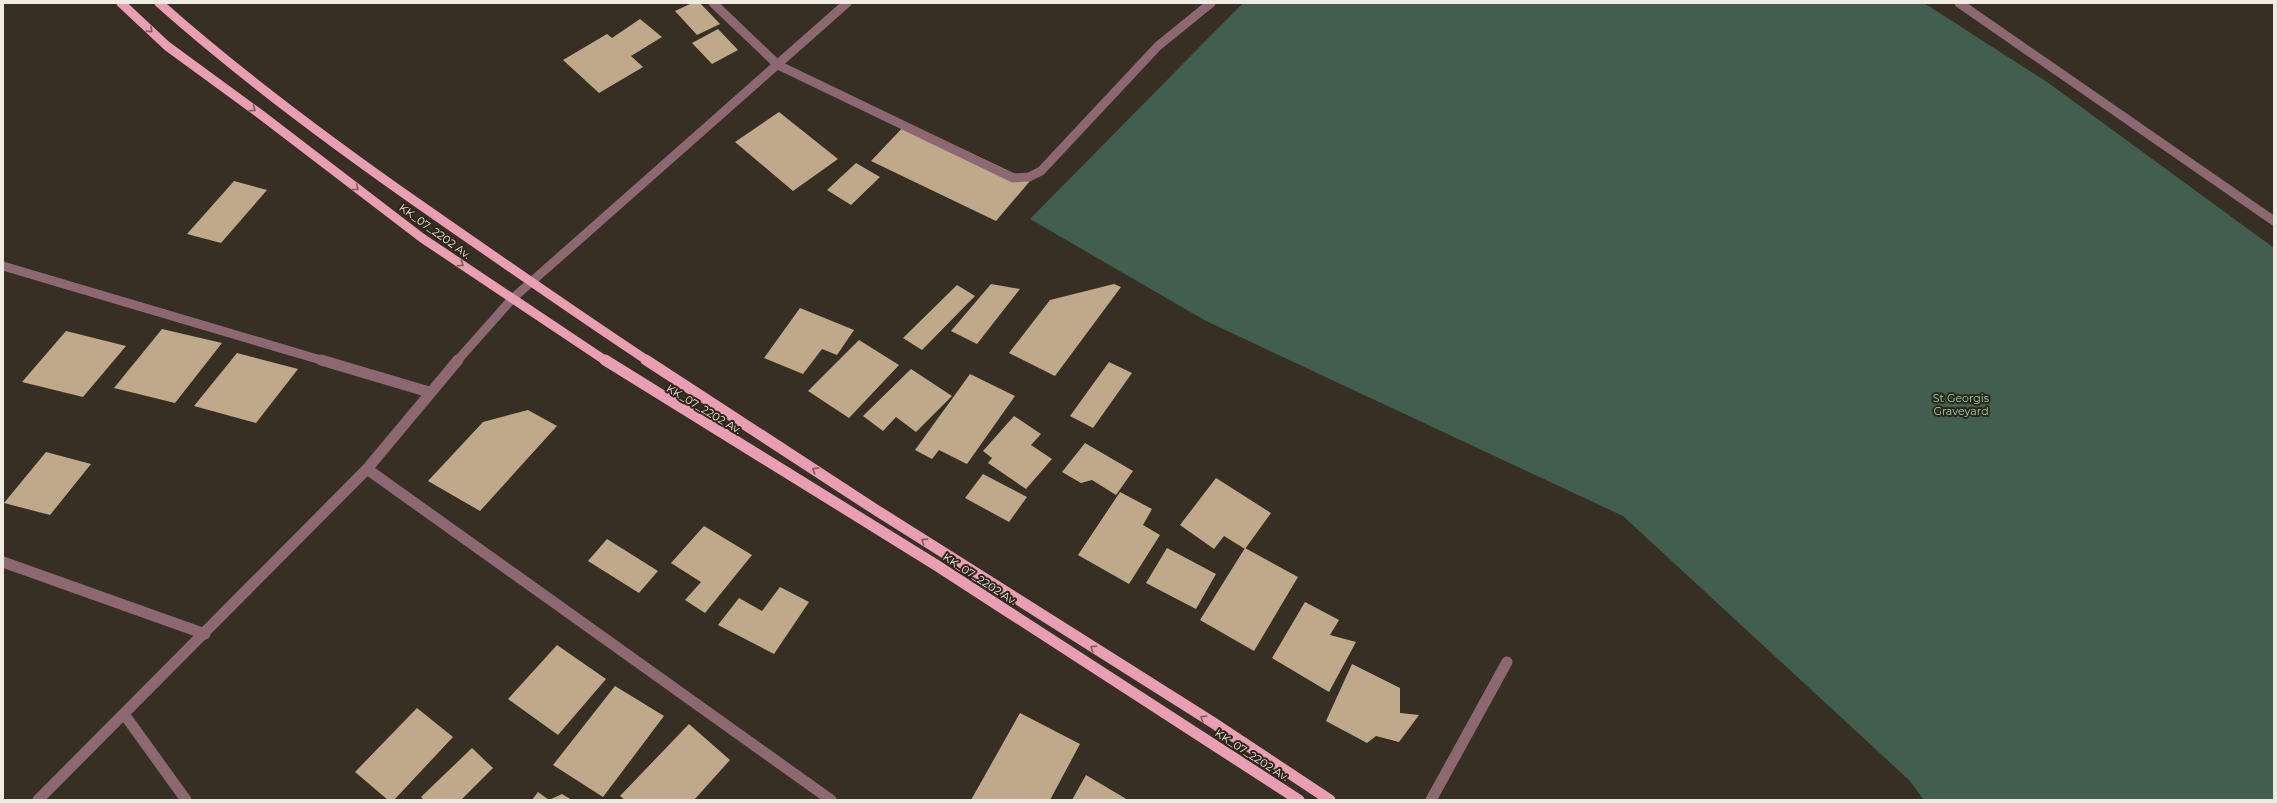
<svg xmlns="http://www.w3.org/2000/svg" width="2277" height="803" font-family="Montserrat,sans-serif">
<style>
.green{fill:#425e4f}
.building{fill:#c0a98a}
.lines{fill:none;stroke-linecap:round;stroke-linejoin:round}
.minor-far1{stroke:#8d6872;stroke-width:9}
.minor{stroke:#8d6872;stroke-width:11}
.major-far1{stroke:#e99eb4;stroke-width:9}
.major{stroke:#e99eb4;stroke-width:11}
.oneway{stroke:#825b5f}
.labels{text-anchor:middle;stroke-width:4;stroke-linejoin:round;paint-order:stroke}
.street-label{font-size:11px;fill:#efeae2;stroke:#2d251a}
.park-label{font-size:11px;fill:#98d6b3;stroke:#2d251a}
</style>
<rect width="100%" height="100%" fill="#372f23"/>
<!-- green -->
<path class="green" d="M 1243,3 L 1924,3 L 2047,82 L 2274,248 L 2274,800 L 1924,800 L 1909,780 L 1623,516 L 1206,321 L 1030,219 Z"/>
<!-- building -->
<path class="building" d="M 692,3 L 700,3 L 720,24 L 697,35 L 675,11 Z
M 640,19 L 662,37 L 631,56 L 643,67 L 599,93 L 563,60 L 607,34 L 612,38 Z
M 718,29 L 738,50 L 712,64 L 692,43 Z
M 779,112 L 838,159 L 793,191 L 735,142 Z
M 907,123 L 1030,181 L 996,221 L 871,161 Z
M 856,163 L 880,177 L 851,205 L 827,190 Z
M 234,181 L 267,190 L 221,243 L 187,234 Z
M 991,284 L 1020,289 L 977,344 L 951,331 Z
M 1114,284 L 1121,287 L 1055,376 L 1009,353 L 1050,300 Z
M 957,285 L 975,296 L 922,350 L 903,338 Z
M 800,308 L 854,330 L 837,355 L 822,349 L 803,374 L 764,358 Z
M 162,329 L 222,343 L 175,403 L 114,388 Z
M 66,331 L 126,346 L 83,397 L 22,382 Z
M 859,340 L 899,365 L 849,418 L 808,391 Z
M 237,353 L 298,369 L 256,423 L 194,406 Z
M 1109,362 L 1132,373 L 1093,428 L 1070,416 Z
M 911,369 L 952,396 L 916,432 L 896,417 L 883,431 L 863,416 Z
M 970,374 L 1015,396 L 967,464 L 939,450 L 932,459 L 915,450 Z
M 528,410 L 557,426 L 480,511 L 428,481 L 483,422 Z
M 1014,416 L 1041,434 L 1031,445 L 1052,459 L 1026,489 L 988,463 L 992,458 L 983,451 Z
M 1085,443 L 1133,471 L 1116,495 L 1092,480 L 1081,483 L 1062,472 Z
M 46,452 L 91,464 L 50,515 L 4,503 Z
M 983,474 L 1027,497 L 1009,522 L 965,498 Z
M 1216,478 L 1271,513 L 1245,549 L 1224,536 L 1214,549 L 1180,525 Z
M 1120,492 L 1152,509 L 1143,525 L 1160,535 L 1129,584 L 1078,555 Z
M 704,526 L 752,555 L 705,613 L 685,600 L 701,582 L 671,563 Z
M 607,539 L 658,571 L 639,593 L 588,561 Z
M 1167,548 L 1216,574 L 1196,609 L 1146,583 Z
M 1245,548 L 1298,577 L 1254,651 L 1200,620 Z
M 780,587 L 809,602 L 774,654 L 718,625 L 739,598 L 762,611 Z
M 1305,602 L 1339,620 L 1330,635 L 1356,642 L 1329,692 L 1272,658 Z
M 557,645 L 606,679 L 558,735 L 508,699 Z
M 1352,664 L 1400,688 L 1400,713 L 1419,715 L 1399,742 L 1376,736 L 1367,743 L 1326,721 Z
M 615,686 L 664,716 L 603,797 L 553,765 Z
M 417,708 L 453,737 L 394,800 L 388,800 L 355,772 Z
M 1020,713 L 1080,744 L 1050,800 L 971,800 Z
M 689,724 L 730,760 L 694,800 L 625,800 L 620,796 Z
M 472,748 L 493,768 L 461,800 L 424,800 L 421,797 Z
M 1086,775 L 1128,800 L 1072,800 Z
M 538,792 L 549,800 L 562,794 L 572,800 L 532,800 Z"/>
<g class="lines">
<!-- minor-far1 -->
<path class="minor-far1" d="M 713,3 L 778,65 L 1013,178 L 1029,177 L 1041,171 L 1158,46 L 1211,3
M 1959,3 L 2274,221
M 3,266 L 324,361
M 457,361 L 512,299 L 847,3"/>
<!-- minor -->
<path class="minor" d="M 321,360 L 429,392
M 367,469 L 831,800
M 3,562 L 205,634
M 124,714 L 186,800
M 38,800 L 367,469 L 458,360
M 1431,800 L 1507,662"/>
<!-- major-far1 -->
<path class="major-far1" d="M 121,3 L 167,46 L 260,114 L 422,238 L 606,361
M 159,3 C 241,76 329,141 419,204 C 495,257 571,310 648,361"/>
<!-- major -->
<path class="major" d="M 605,360 L 936,565 L 1299,800
M 646,360 L 876,510 L 1212,722 L 1330,800"/>
</g>
<!-- one-way arrows -->
<defs><path id="oneway-chevron" d="M-2-3.5L2.5 0L-2 3.5" fill="none" stroke-width="1.6" stroke-linecap="round" stroke-linejoin="round"/></defs>
<g class="oneway">
<use href="#oneway-chevron" transform="translate(150 30) rotate(44)"/>
<use href="#oneway-chevron" transform="translate(253 109) rotate(36)"/>
<use href="#oneway-chevron" transform="translate(356 188) rotate(38)"/>
<use href="#oneway-chevron" transform="translate(461 264) rotate(34)"/>
<use href="#oneway-chevron" transform="translate(815 470) rotate(-147)"/>
<use href="#oneway-chevron" transform="translate(924 541) rotate(-147)"/>
<use href="#oneway-chevron" transform="translate(1093 648) rotate(-148)"/>
<use href="#oneway-chevron" transform="translate(1203 718) rotate(-148)"/>
</g>
<g class="labels">
<!-- street labels -->
<g class="street-label">
<text transform="translate(435 231) rotate(36)" y="4">KK_07_2202 Av.</text>
<text transform="translate(704 409) rotate(31)" y="4">KK_07_2202 Av.</text>
<text transform="translate(980 579) rotate(33)" y="4">KK_07_2202 Av.</text>
<text transform="translate(1252 755) rotate(33)" y="4">KK_07_2202 Av.</text>
</g>
<!-- park labels -->
<g class="park-label">
<text x="1961" y="402">St Georgis<tspan x="1961" dy="13">Graveyard</tspan></text>
</g>
</g>
<!-- border -->
<rect width="2277" height="803" fill="none" stroke="#efeae2" stroke-width="8"/>
</svg>
